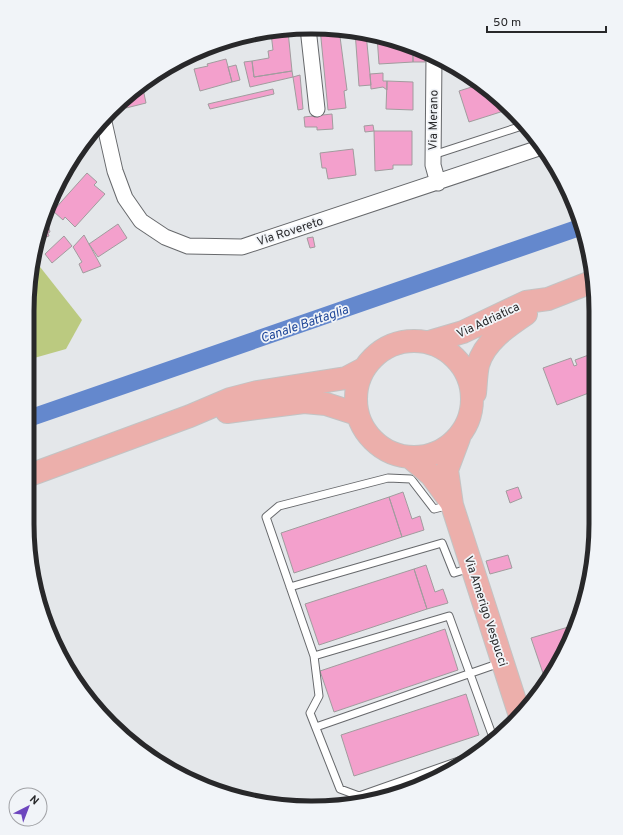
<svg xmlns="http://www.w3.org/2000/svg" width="623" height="835" font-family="Overpass,sans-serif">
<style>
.green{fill:#bbca80}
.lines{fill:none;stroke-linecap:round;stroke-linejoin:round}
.canal{stroke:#6488cd;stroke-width:17}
.building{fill:#f3a0cc;stroke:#a19c9e}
.service-casing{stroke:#67696c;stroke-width:9}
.minor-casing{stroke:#67696c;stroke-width:17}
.primary-casing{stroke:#c3c3c3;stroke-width:24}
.service{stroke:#fff;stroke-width:7}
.minor{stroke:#fff;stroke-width:15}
.primary{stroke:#ecafab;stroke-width:22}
.labels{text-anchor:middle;stroke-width:3.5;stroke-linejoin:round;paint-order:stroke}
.street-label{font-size:12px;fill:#28282a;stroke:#f1f4f8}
.water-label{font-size:13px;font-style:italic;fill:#1f4799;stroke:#f1f4f8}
.rim{fill:none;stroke:#28282a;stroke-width:5}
</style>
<rect width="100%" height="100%" fill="#e4e7ea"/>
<!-- green -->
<path class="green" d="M 33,258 L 82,320 L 66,349 L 27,360 L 28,293 Z"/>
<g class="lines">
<!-- canal -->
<path class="canal" d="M 27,419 L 581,227"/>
</g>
<!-- building -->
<path class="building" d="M 320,28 L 339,29 L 347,90 L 344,91 L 346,108 L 328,110 Z
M 288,31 L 292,71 L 254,77 L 252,61 L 269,58 L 268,51 L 273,50 L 271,33 Z
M 355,31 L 366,33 L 371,85 L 359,86 Z
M 377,36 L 403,42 L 413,47 L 413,62 L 379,64 Z
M 417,49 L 425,52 L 425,62 L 413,62 L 413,52 L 417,52 Z
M 226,59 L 232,82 L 200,91 L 194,69 L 208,66 L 207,64 Z
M 252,61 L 254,77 L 292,71 L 293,77 L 250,87 L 244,62 Z
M 236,65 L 240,80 L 232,82 L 228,67 Z
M 383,73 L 383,81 L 387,81 L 387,90 L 383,87 L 371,89 L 370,74 Z
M 300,75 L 303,109 L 298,110 L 293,77 Z
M 387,81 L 413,82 L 413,110 L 386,109 Z
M 142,84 L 146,103 L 126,108 L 124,101 Z
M 481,84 L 499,98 L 510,109 L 469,122 L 459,91 Z
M 273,89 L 274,94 L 210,109 L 208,104 Z
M 332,114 L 333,129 L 317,130 L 317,127 L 305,127 L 304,117 Z
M 373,125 L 374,131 L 365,132 L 364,126 Z
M 374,131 L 412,131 L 412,165 L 393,165 L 393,169 L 375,171 Z
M 353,149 L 356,175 L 328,179 L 326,168 L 322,168 L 320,153 Z
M 87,173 L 97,182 L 94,185 L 105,194 L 75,227 L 65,217 L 63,220 L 53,211 Z
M 46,216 L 50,232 L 48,233 L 49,236 L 40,239 L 39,233 Z
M 118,224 L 127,238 L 98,257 L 89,244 Z
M 84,235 L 101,266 L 83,273 L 79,264 L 82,262 L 73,247 Z
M 64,236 L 72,246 L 52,263 L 45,254 Z
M 313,237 L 315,247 L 310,248 L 307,238 Z
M 594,353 L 594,391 L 557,405 L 543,368 L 571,358 L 574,366 L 577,365 L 575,360 Z
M 518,487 L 522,498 L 510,503 L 506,491 Z
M 403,492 L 412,519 L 420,516 L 424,530 L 402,537 L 389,497 Z
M 389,497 L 402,537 L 294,573 L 281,533 Z
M 508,555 L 512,568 L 490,574 L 486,561 Z
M 426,565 L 435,592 L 443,589 L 448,603 L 427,609 L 414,569 Z
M 414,569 L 427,609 L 319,645 L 305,604 Z
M 575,625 L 558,666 L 546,682 L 531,638 Z
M 445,629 L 458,670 L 334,712 L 320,671 Z
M 466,694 L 479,735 L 354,776 L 341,735 Z"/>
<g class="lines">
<defs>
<path id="service" d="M 433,155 L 525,125
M 450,505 L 434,509 L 411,479 L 388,478 L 279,506 L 266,517 L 314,656 L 319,696 L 310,713 L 340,789 L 359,796 L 470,757
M 290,587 L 442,543 L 454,573 L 470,568
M 314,656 L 449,616 L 494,740
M 316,727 L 500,663"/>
<path id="minor" d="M 308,28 L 317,109
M 434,56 L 433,165 L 438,183
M 104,122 L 115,171 L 125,198 L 141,221 L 165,237 L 188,246 L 242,247 L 542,147"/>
<path id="primary" d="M356 399a58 58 0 1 1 116 0a58 58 0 1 1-116 0Z
M 429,342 L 463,332 L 526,302 L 548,299 L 594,281
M 475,393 C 476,384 476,374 478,365 C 484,342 508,326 526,314
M 227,412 L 304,402 L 326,404 L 357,414
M 459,438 L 447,470 L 452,505 L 520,716
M 411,458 L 431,475 L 450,501
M 27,476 L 190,416 L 230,399 L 257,392 L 346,378 L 365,368"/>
</defs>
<!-- service casing -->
<use href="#service" class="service-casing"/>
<!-- minor casing -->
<use href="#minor" class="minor-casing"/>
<!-- primary casing -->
<use href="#primary" class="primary-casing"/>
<!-- service -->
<use href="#service" class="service"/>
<!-- minor -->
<use href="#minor" class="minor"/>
<!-- primary -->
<use href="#primary" class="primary"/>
</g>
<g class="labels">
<!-- street labels -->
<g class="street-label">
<text transform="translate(433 120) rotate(-89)" y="4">Via Merano</text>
<text transform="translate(290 231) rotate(-18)" y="4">Via Rovereto</text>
<text transform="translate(488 320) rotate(-25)" y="4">Via Adriatica</text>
<text transform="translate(486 611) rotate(72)" y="4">Via Amerigo Vespucci</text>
</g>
<!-- water labels -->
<g class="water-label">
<text transform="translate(304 323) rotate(-19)" y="5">Canale Battaglia</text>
</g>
</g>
<!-- crop -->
<path d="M0 0H623V835H0ZM311 34H312A277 277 0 0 1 589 311V524A277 277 0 0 1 312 801H311A277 277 0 0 1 34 524V311A277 277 0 0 1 311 34Z" fill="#f1f4f8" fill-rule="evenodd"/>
<path class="rim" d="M311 34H312A277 277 0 0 1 589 311V524A277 277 0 0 1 312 801H311A277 277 0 0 1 34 524V311A277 277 0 0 1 311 34Z"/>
<!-- north arrow -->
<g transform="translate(28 807) rotate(42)"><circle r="19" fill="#f1f4f8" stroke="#a1a2a6"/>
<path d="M0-3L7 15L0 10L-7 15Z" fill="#6d46be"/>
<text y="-6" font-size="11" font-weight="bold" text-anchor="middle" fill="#28282a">N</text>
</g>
<!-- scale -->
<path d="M487 26v6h119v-6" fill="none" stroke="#28282a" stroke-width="2"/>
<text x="493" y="26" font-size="12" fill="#28282a" stroke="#f1f4f8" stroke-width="3" paint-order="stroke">50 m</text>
</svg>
